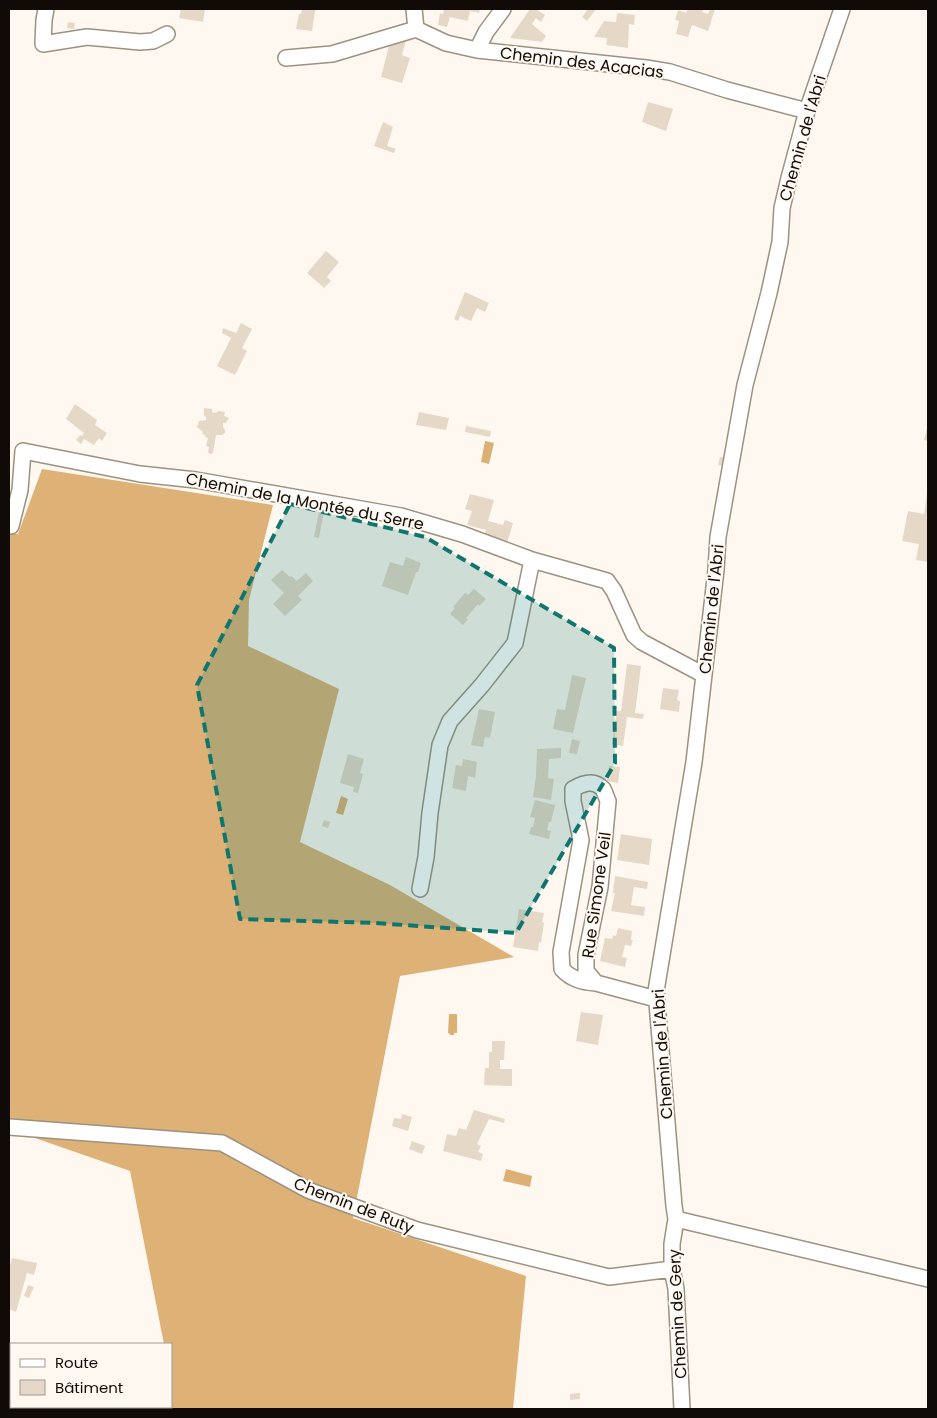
<svg xmlns="http://www.w3.org/2000/svg" width="937" height="1418" font-family="Poppins,sans-serif">
<style>
.forest{fill:#deb276}
.water{fill:#dcb074}
.building{fill:#e6d8c7}
.lines{fill:none;stroke-linecap:round;stroke-linejoin:round}
.minor-casing{stroke:#9d9180;stroke-width:18}
.minor{stroke:#fff;stroke-width:15}
.marked{fill:#0f766e;fill-opacity:0.2;stroke:#0f766e;stroke-width:4;stroke-dasharray:10 6;stroke-linejoin:round}
.labels{text-anchor:middle;stroke-width:4;stroke-linejoin:round;paint-order:stroke}
.street-label{font-size:16px;fill:#100b06;stroke:#fef8f1}
</style>
<rect width="100%" height="100%" fill="#fef8f1"/>
<!-- forest -->
<path class="forest" d="M 42,469 L 273,505 L 249,600 L 248,646 L 339,689 L 300,842 L 390,885 L 514,957 L 400,976 L 353,1218 L 526,1276 L 513,1409 L 150,1409 L 152,1407 L 171,1407 L 171,1344 L 164,1344 L 130,1171 L 9,1129 L 9,533 L 18,534 Z"/>
<!-- water -->
<path class="water" d="M 485,441 L 494,443 L 489,464 L 481,462 Z
M 341,796 L 348,799 L 343,815 L 336,813 Z
M 449,1014 L 457,1014 L 457,1033 L 454,1033 L 454,1035 L 450,1035 L 449,1033 L 448,1033 Z
M 506,1169 L 532,1176 L 530,1187 L 503,1181 Z"/>
<!-- building -->
<path class="building" d="M 181,9 L 205,9 L 203,22 L 179,18 Z
M 302,9 L 316,9 L 315,12 L 312,31 L 296,29 L 299,14 L 301,14 Z
M 444,9 L 480,9 L 479,13 L 470,11 L 468,21 L 450,17 L 447,27 L 438,25 L 440,13 L 443,14 Z
M 530,9 L 536,9 L 545,15 L 541,22 L 536,18 L 532,24 L 546,36 L 542,42 L 510,38 Z
M 588,9 L 596,9 L 587,21 L 582,17 Z
M 688,9 L 703,9 L 702,12 L 708,14 L 710,9 L 715,9 L 708,31 L 692,25 L 688,37 L 676,34 L 679,21 L 675,20 L 678,10 L 686,13 Z
M 618,13 L 635,15 L 634,25 L 629,24 L 628,48 L 606,45 L 607,38 L 594,37 L 604,21 L 616,22 L 617,14 Z
M 68,22 L 75,23 L 74,29 L 67,28 Z
M 406,40 L 402,55 L 410,58 L 402,83 L 381,77 L 390,42 Z
M 648,102 L 673,109 L 666,131 L 642,122 Z
M 383,122 L 393,127 L 387,146 L 396,149 L 394,153 L 374,146 Z
M 326,251 L 339,262 L 327,277 L 331,281 L 324,288 L 307,273 Z
M 465,292 L 489,303 L 485,312 L 477,308 L 471,321 L 460,316 L 458,321 L 454,319 Z
M 241,323 L 252,329 L 242,348 L 247,351 L 235,375 L 217,366 L 231,338 L 222,333 L 223,328 L 236,333 Z
M 75,404 L 97,420 L 95,425 L 107,433 L 102,441 L 99,438 L 94,445 L 84,439 L 81,444 L 76,440 L 80,435 L 82,436 L 84,433 L 66,419 Z
M 204,408 L 212,409 L 212,412 L 215,413 L 219,411 L 225,412 L 224,416 L 229,418 L 226,423 L 223,423 L 223,427 L 225,430 L 225,433 L 222,435 L 216,435 L 213,453 L 211,454 L 208,453 L 209,447 L 206,446 L 208,438 L 205,437 L 205,435 L 202,434 L 203,432 L 197,427 L 199,421 L 206,420 L 206,417 L 204,416 Z
M 419,412 L 449,418 L 446,430 L 416,425 Z
M 928,425 L 928,441 L 924,440 Z
M 466,426 L 491,431 L 490,437 L 465,432 Z
M 720,457 L 726,458 L 724,466 L 718,465 Z
M 470,494 L 494,500 L 488,521 L 503,525 L 505,520 L 513,523 L 507,543 L 484,536 L 486,530 L 467,525 L 472,511 L 465,509 Z
M 927,494 L 928,494 L 928,562 L 916,560 L 919,544 L 902,541 L 908,511 L 924,514 Z
M 320,506 L 325,507 L 319,538 L 314,537 Z
M 406,557 L 421,563 L 418,572 L 416,572 L 408,595 L 382,586 L 390,562 L 403,566 Z
M 282,570 L 290,577 L 291,576 L 297,581 L 306,573 L 313,581 L 298,596 L 302,600 L 285,616 L 273,604 L 284,593 L 271,580 Z
M 474,589 L 486,599 L 479,606 L 478,604 L 466,618 L 468,619 L 463,625 L 450,614 L 455,608 L 453,607 L 465,593 L 468,595 Z
M 627,664 L 641,666 L 635,713 L 644,714 L 643,719 L 627,717 L 623,746 L 612,744 L 617,711 L 621,711 Z
M 572,675 L 586,678 L 573,733 L 553,729 L 557,709 L 565,710 Z
M 663,688 L 679,690 L 677,700 L 680,701 L 679,712 L 660,709 Z
M 479,709 L 495,712 L 490,738 L 485,737 L 483,747 L 471,745 Z
M 572,739 L 580,741 L 577,754 L 569,753 Z
M 561,748 L 561,758 L 549,759 L 548,778 L 554,779 L 551,800 L 533,797 L 536,776 L 537,749 Z
M 348,754 L 364,759 L 360,773 L 363,774 L 358,793 L 353,792 L 354,787 L 340,783 Z
M 463,759 L 477,762 L 475,778 L 468,776 L 466,791 L 452,788 L 456,765 L 462,766 Z
M 609,766 L 620,767 L 618,783 L 607,781 Z
M 535,800 L 555,805 L 551,822 L 549,822 L 547,830 L 551,831 L 549,839 L 529,834 L 531,827 L 533,827 L 535,818 L 530,817 Z
M 324,820 L 330,822 L 328,828 L 322,826 Z
M 621,834 L 652,839 L 649,865 L 617,860 Z
M 615,876 L 648,882 L 647,889 L 634,887 L 631,905 L 645,907 L 644,916 L 611,911 L 615,893 L 613,893 Z
M 519,909 L 544,913 L 542,922 L 544,923 L 541,943 L 539,942 L 538,951 L 513,947 Z
M 618,928 L 632,931 L 631,940 L 633,940 L 631,946 L 625,945 L 622,957 L 627,958 L 625,967 L 600,961 L 605,938 L 612,939 L 613,935 L 616,936 Z
M 581,1012 L 603,1015 L 598,1045 L 576,1041 Z
M 492,1041 L 505,1041 L 504,1060 L 500,1060 L 500,1069 L 512,1069 L 512,1086 L 484,1085 L 485,1068 L 489,1068 L 489,1052 L 492,1052 Z
M 474,1110 L 505,1119 L 504,1123 L 489,1119 L 477,1144 L 481,1146 L 478,1152 L 483,1154 L 481,1161 L 443,1151 L 447,1134 L 456,1136 L 459,1128 L 466,1130 Z
M 402,1114 L 412,1117 L 408,1131 L 392,1126 L 394,1118 L 401,1119 Z
M 412,1141 L 425,1146 L 422,1154 L 409,1149 Z
M 12,1258 L 37,1263 L 34,1275 L 27,1273 L 16,1312 L 9,1309 L 9,1269 Z
M 28,1285 L 34,1287 L 29,1298 L 24,1296 Z
M 580,1393 L 580,1399 L 570,1400 L 570,1394 Z"/>
<g class="lines">
<defs>
<path id="minor" d="M 46,9 L 44,20 L 43,44 L 87,37 L 140,42 L 153,41 L 167,34
M 414,9 L 416,29
M 416,29 L 446,43 L 477,50 L 646,68 L 670,72 L 727,90 L 807,111
M 477,50 L 486,32 L 503,9
M 286,58 L 332,54 L 416,29
M 9,525 L 11,526 L 20,490 L 23,451 L 140,474 L 196,480 L 401,516 L 462,534 L 532,560 L 607,581 L 614,591 L 634,635 L 642,642 L 704,675
M 420,889 L 426,857 L 430,813 L 440,745 L 450,721 L 482,685 L 515,643 L 532,560
M 596,983 L 586,971 L 586,955 L 600,887 L 608,801 C 606,797 605,792 603,789 C 594,779 583,783 573,789 L 573,801 L 581,840 L 561,952 L 562,969 C 571,979 582,982 596,983 L 656,999
M 9,1127 L 222,1143 L 308,1190 L 417,1230 L 609,1277 L 672,1269
M 676,1219 L 928,1279
M 682,1409 L 676,1289 L 672,1269 L 672,1244 L 676,1219 L 674,1206 L 656,991 L 694,762 L 716,570 L 718,537 L 745,385 L 769,293 L 780,242 L 782,208 L 789,178 L 807,111 L 842,9"/>
</defs>
<!-- minor casing -->
<use href="#minor" class="minor-casing"/>
<!-- minor -->
<use href="#minor" class="minor"/>
</g>
<!-- marked area -->
<path class="marked" d="M 290,504 L 425,537 L 614,648 L 615,763 L 516,933 L 376,923 L 240,919 L 197,685 Z"/>
<g class="labels">
<!-- street labels -->
<g class="street-label">
<text transform="translate(582 62) rotate(7)" y="6">Chemin des Acacias</text>
<text transform="translate(802 138) rotate(-74)" y="6">Chemin de l'Abri</text>
<text transform="translate(305 501) rotate(11)" y="6">Chemin de la Montée du Serre</text>
<text transform="translate(711 609) rotate(-84)" y="6">Chemin de l'Abri</text>
<text transform="translate(596 895) rotate(-82)" y="6">Rue Simone Veil</text>
<text transform="translate(662 1054) rotate(-94)" y="6">Chemin de l'Abri</text>
<text transform="translate(354 1205) rotate(21)" y="6">Chemin de Ruty</text>
<text transform="translate(677 1314) rotate(-93)" y="6">Chemin de Gery</text>
</g>
</g>
<!-- border -->
<rect width="937" height="1418" fill="none" stroke="#100b06" stroke-width="20"/>
<!-- legend -->
<rect x="10" y="1343" width="162" height="65" fill="#fef8f1" stroke="#9f9993"/>
<rect x="20" y="1359" width="25" height="8" fill="#ffffff" stroke="#9f9993"/>
<text x="55" y="1368" font-size="15" fill="#100b06">Route</text>
<rect x="20" y="1380" width="25" height="15" fill="#e6d8c7" stroke="#9f9993"/>
<text x="55" y="1393" font-size="15" fill="#100b06">Bâtiment</text>
</svg>
